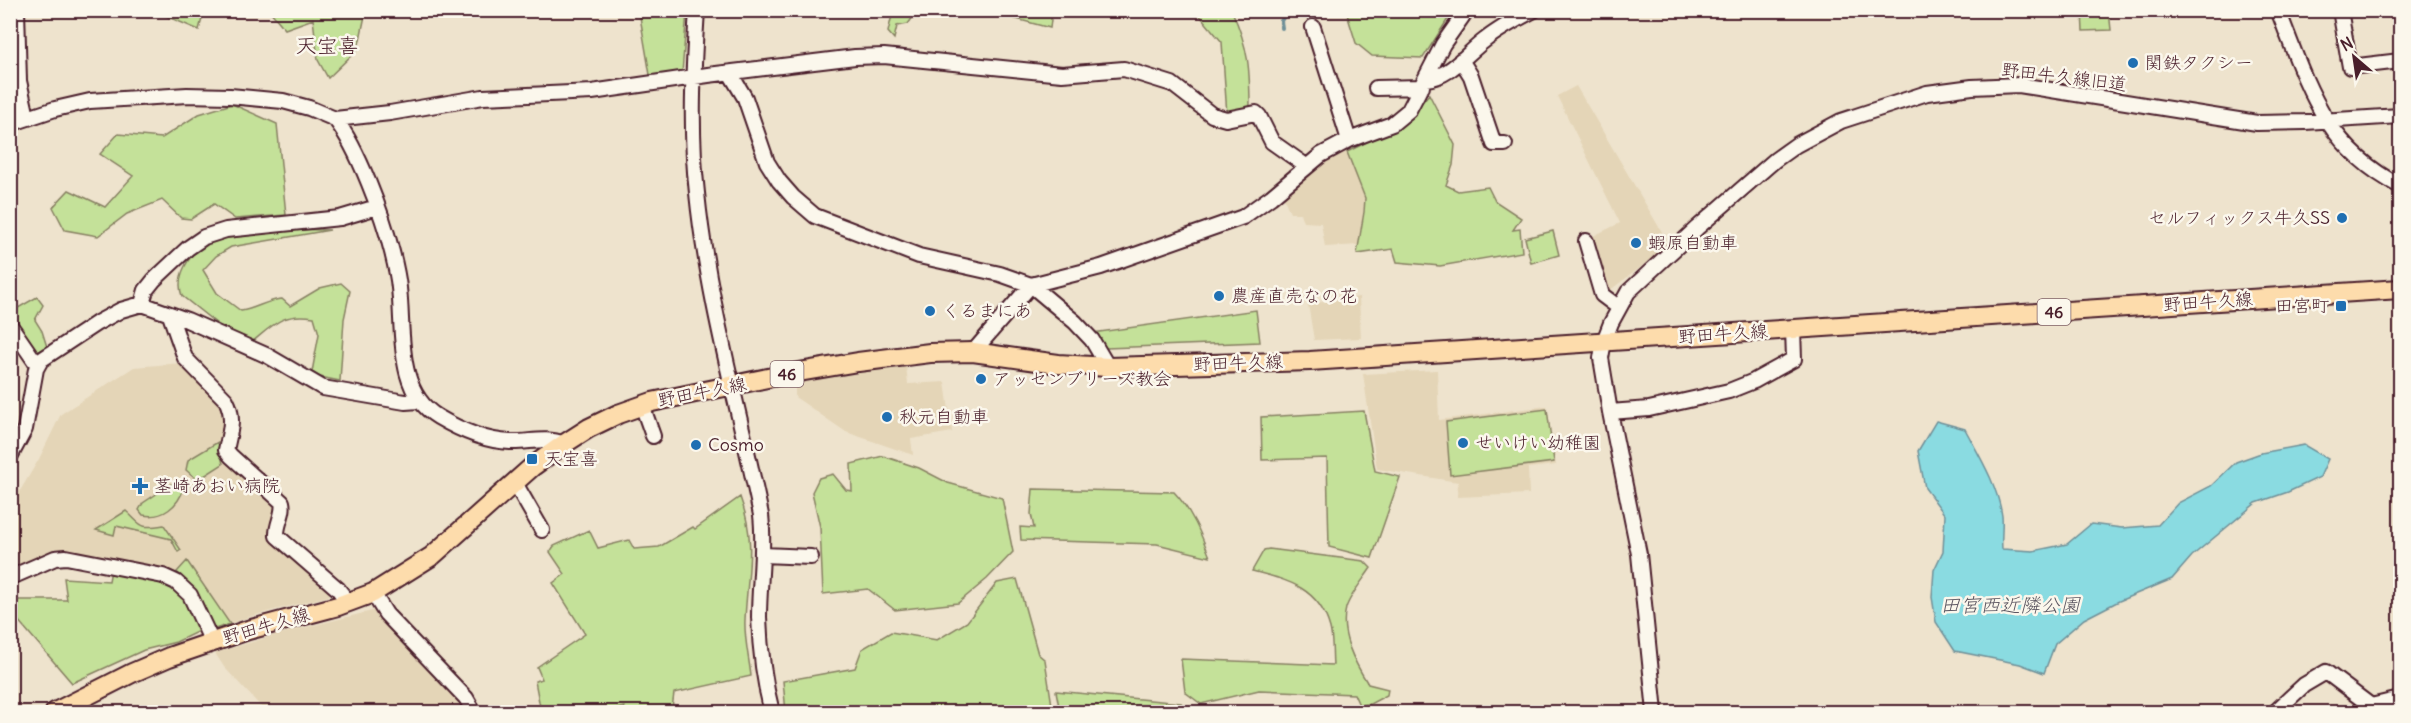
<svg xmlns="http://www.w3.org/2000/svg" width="2411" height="723" font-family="Delius,'Klee One',sans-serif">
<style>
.built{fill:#e4d5b7}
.green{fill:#c4e199;stroke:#878062;stroke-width:1.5}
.water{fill:#8adbe1;stroke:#709098;stroke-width:1.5}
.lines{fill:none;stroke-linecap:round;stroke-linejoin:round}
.stream{stroke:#709098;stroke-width:4}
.minor-casing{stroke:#4a1f2b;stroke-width:18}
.major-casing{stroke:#4a1f2b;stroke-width:22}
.minor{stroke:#fbf7ec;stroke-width:14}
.major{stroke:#fddcac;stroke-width:18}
.poi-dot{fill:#1f6fb2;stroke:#fbf7ec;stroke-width:2}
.labels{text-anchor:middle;stroke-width:5;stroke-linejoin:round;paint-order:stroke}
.shield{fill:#fbf7ec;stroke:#7f6065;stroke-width:1.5}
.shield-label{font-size:16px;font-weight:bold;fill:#4a1f2b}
.poi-label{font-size:18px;fill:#4a1f2b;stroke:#fbf7ec;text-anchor:start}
.street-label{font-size:18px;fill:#4a1f2b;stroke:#fbf7ec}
.water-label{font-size:20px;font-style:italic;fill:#5d5762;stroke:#fbf7ec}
.quarter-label{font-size:21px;fill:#4a1f2b;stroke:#fbf7ec}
</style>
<rect width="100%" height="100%" fill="#eee3cd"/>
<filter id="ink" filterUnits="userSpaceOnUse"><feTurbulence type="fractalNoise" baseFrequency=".0167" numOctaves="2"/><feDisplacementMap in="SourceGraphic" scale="12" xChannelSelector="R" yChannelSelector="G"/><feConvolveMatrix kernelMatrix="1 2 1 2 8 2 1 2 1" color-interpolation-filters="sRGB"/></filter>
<g filter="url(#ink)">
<!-- built -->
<path class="built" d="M 1576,86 L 1669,244 L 1637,270 L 1606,293 L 1589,238 L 1620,223 L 1557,96 Z
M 1347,152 L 1365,198 L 1359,245 L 1325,247 L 1321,223 L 1303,222 L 1300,213 L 1290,213 L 1283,196 L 1329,159 Z
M 1359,297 L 1361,338 L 1314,340 L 1308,304 Z
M 182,363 L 223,407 L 226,422 L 221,451 L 276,504 L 271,534 L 331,590 L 329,596 L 252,616 L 212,630 L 201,603 L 74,553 L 11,569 L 10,500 L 14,501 L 39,459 L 61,414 L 134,367 Z
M 906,365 L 908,384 L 945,382 L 952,432 L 911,439 L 913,455 L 846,432 L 795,397 L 795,382 Z
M 1437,370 L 1439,420 L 1547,406 L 1556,465 L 1528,468 L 1529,494 L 1457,497 L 1458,482 L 1377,469 L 1363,374 Z
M 376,610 L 450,689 L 469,712 L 266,712 L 224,667 L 215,653 L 282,633 Z"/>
<!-- green -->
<path class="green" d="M 154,11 L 204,11 L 199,30 Z
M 270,11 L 366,11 L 358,49 L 328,78 L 318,60 L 313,19 L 285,29 Z
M 639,11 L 687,11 L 682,73 L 650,75 Z
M 893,11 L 893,10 L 1052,11 L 1050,28 L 1005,16 L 916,13 L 908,24 L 897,26 L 894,39 L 888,32 Z
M 1196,11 L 1232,11 C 1249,49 1250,69 1250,111 L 1227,115 L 1222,42 Z
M 1346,11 L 1346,10 L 1453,11 L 1423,58 L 1372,56 L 1356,43 Z
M 2082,11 L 2109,11 L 2111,30 L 2083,31 Z
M 1429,94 L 1455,145 L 1453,165 L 1446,185 L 1458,191 L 1488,187 L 1495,201 L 1521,218 L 1513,230 L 1520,229 L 1522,252 L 1440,266 L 1397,262 L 1393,249 L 1357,254 L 1364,212 L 1365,198 L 1347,152 L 1405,123 Z
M 232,104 L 277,124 L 286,215 L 235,219 L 214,204 L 191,219 L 181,218 L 162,200 L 127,214 L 98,236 L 65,230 L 53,207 L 69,190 L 105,207 L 133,176 L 100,154 L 118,134 L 162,138 L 199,114 Z
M 274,229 L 330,230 L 231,247 L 216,256 L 203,270 L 217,293 L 241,311 C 256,309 267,300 282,299 L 290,306 L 320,288 L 341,283 L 350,291 L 344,319 L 340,381 L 320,377 L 312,372 L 319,334 L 314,317 C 283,312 274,324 251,343 L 231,335 L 182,296 C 175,277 188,255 205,244 C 217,235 258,232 274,229 Z
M 1553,231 L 1559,255 L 1531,263 L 1525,238 Z
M 37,297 L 43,305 L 35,320 L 42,331 L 47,347 L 36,353 L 11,312 Z
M 1256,310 L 1260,342 L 1106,348 L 1092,333 Z
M 1547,409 L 1554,462 L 1450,475 L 1446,422 Z
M 1364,411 L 1375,471 L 1400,477 L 1372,558 L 1329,547 L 1327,458 L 1262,460 L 1261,417 Z
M 218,442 L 223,464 L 198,480 L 186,470 L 188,460 Z
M 883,456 L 919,468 L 948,483 L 1002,498 L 1013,552 L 987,579 L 958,603 L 895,610 L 868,589 L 823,594 L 820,527 L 812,492 L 819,478 L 833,474 L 846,490 L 852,491 L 851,464 Z
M 176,481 L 180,482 L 184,488 C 178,506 163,519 143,515 L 139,510 L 143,503 Z
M 1033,489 L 1174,492 C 1192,511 1201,534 1210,557 L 1157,544 L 1021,540 L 1020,527 L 1034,528 L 1031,514 Z
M 740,497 C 757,543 747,573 745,620 C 744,638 749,658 751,676 L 674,693 L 672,709 L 649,712 L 627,712 L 624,707 L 608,712 L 541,712 L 535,681 L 542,679 L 537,667 L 585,634 L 553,583 L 565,574 L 550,552 L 554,546 L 589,530 L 598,548 L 629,540 L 634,549 L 659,547 L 693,527 L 695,529 Z
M 126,511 C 143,526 138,529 164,525 L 181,550 L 178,552 L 171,539 L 116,526 L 114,535 L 96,530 Z
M 1269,549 L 1364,561 L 1371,568 C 1363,580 1350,595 1346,608 C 1339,634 1355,663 1368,684 L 1388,689 L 1387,695 L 1370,704 L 1359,705 L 1354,694 L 1259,690 L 1201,704 L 1185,692 L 1181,659 L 1333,665 C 1332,653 1333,639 1330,628 C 1319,587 1287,580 1252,571 L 1264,550 Z
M 187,561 L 230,624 L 212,630 L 194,591 L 177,572 Z
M 111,570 L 162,581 L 180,591 L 201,630 L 176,642 L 144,650 L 72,683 L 11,612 L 10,600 L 67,600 L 64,578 L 109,581 Z
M 1017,579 L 1038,654 L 1045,660 L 1053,712 L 786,712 L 783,681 L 855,668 L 862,649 L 891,632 L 937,640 L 967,622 L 997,583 Z
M 1056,691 L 1181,703 L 1193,712 L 1060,712 Z"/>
<!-- water -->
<path class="water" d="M 1936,421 L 1965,429 C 1979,455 1998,486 2002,516 C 2003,526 2001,538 2002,549 L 2033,551 L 2067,544 L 2091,524 L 2122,528 L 2158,525 L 2178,503 L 2211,486 L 2236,462 L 2261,453 L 2304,445 L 2328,459 L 2320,477 L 2288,492 L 2256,503 L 2192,556 L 2172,579 L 2119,601 L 2084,619 L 2055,644 L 2044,673 L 2020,664 L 1955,651 L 1936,622 L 1932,597 L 1934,570 L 1943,551 L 1945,515 L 1925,488 L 1918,451 Z"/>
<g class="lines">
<!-- stream -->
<path class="stream" d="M 1282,28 L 1281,21 L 1288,10"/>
<defs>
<path id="minor" d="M 17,10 L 19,81 L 27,117
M 697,10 C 693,72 690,132 697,193 C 708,302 739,408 761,515 C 765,550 759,582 759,617 C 760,649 764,682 772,712
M 2278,10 C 2307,84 2324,147 2400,186
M 2340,10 L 2350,67 L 2400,61
M 1313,27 L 1349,140
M 1461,60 L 1471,76 L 1494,144 L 1505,144
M 730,73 L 745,98 L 767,162 L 779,181 L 793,197 L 815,216 L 919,256 L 1000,274 L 1031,285 L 1075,322 L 1092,340 L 1108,367
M 1426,79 C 1450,77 1466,54 1485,40 C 1500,28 1517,19 1534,10
M 1376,88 L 1422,87
M 335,119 C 358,148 383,216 392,252 C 395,264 398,276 399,288 C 404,330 395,391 438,417 C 460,430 484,441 510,442 C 529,443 545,436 564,444
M 10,124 L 55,109 L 90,101 L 187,95 L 230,96 L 283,101 L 309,108 L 335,119 L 390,113 L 483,97 L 592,92 L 708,75 L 855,57 L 884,56 L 1062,74 L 1124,69 L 1172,84 L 1212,115 L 1226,119 L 1256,113 L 1259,116 L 1272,142 L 1306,166
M 1586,241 L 1602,295 L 1618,307
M 142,304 L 146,290 L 154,280 L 188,248 L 204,237 L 226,230 L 340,218 L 377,207
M 170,315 L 185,358 L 226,400 C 235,417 230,432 226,450 L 231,456 L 282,502 C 285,513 276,524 277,536 L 338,589 L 349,603
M 10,325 L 34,360 L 39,363
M 973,352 L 1031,285 L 1101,267 L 1243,217 L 1271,197 L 1321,155 L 1349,140 L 1392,124 L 1409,110 L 1443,44 L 1467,10
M 642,405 L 653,436
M 1610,412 L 1649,409 L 1729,391 L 1754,381 L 1794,359 L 1793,329
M 10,457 L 25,429 L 36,369 L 41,360 L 97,323 L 121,310 L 142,304 L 187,320 L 268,356 L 323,388 L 405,402 L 419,401
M 515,483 L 542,530
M 763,555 L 811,557
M 10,574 L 16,575 L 55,558 L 66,557 L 163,576 L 176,582 L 190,595 L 212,642
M 373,593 L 386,614 L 466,698 L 474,712
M 1655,712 L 1639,554 L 1610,412 L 1601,358 L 1604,341 L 1611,323 L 1628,292 L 1697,228 L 1775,160 L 1796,145 L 1841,121 L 1927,93 L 1972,87 L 2019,85 L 2257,123 L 2305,122 L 2400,116
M 2275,712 L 2304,685 L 2326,672 L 2371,706 L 2400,699"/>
<path id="major" d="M 55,712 L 132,673 L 169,657 L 248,630 L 338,606 L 373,593 L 432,556 L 532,467 L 564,444 L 589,428 L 618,414 L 652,402 L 787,374 L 858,362 L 930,353 L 973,352 L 1058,364 L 1108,367 L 1310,361 L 2400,289"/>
</defs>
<!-- minor casing -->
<use href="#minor" class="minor-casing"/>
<!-- major casing -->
<use href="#major" class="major-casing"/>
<!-- minor -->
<use href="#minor" class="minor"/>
<!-- major -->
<use href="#major" class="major"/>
</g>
</g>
<!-- markers -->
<g class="poi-dot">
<circle cx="2133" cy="63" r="6"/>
<circle cx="2342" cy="218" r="6"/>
<circle cx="1636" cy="243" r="6"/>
<circle cx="1219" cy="296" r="6"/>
<rect x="2335" y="300" width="12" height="12" rx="3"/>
<circle cx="930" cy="311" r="6"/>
<circle cx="981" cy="379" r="6"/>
<circle cx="887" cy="417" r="6"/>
<circle cx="1463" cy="443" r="6"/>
<circle cx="696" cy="445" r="6"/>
<rect x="526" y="453" width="12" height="12" rx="3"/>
<path d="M137 477h6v6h6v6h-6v6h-6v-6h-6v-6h6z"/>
</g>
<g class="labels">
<!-- shield labels -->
<g class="shield">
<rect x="2037.5" y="299" width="33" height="26" rx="4.5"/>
<rect x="770.5" y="361" width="33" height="26" rx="4.5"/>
</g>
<g class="shield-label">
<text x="2054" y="318">46</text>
<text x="787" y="380">46</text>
</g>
<!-- poi labels -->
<g class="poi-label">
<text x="2145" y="69">関鉄タクシー</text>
<text x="2330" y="224" text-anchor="end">セルフィックス牛久SS</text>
<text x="1648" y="249">蝦原自動車</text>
<text x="1231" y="302">農産直売なの花</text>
<text x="2329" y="312" text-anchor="end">田宮町</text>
<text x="942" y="317">くるまにあ</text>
<text x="993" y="385">アッセンブリーズ教会</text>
<text x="899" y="423">秋元自動車</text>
<text x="1475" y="449">せいけい幼稚園</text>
<text x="708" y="451">Cosmo</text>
<text x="544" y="465">天宝喜</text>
<text x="154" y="492">茎崎あおい病院</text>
</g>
<!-- street labels -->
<g class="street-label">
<text transform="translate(2064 77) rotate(7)" y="6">野田牛久線旧道</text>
<text transform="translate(2208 302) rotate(-4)" y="6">野田牛久線</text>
<text transform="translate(1723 334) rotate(-4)" y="6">野田牛久線</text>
<text transform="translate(1238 363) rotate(-2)" y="6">野田牛久線</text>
<text transform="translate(702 392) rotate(-11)" y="6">野田牛久線</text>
<text transform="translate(266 626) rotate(-16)" y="6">野田牛久線</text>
</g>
<!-- water labels -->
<g class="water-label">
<text x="2010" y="612">田宮西近隣公園</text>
</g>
<!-- quarter labels -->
<g class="quarter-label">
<text x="327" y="53">天宝喜</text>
</g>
</g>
<!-- margin -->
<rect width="2411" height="723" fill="none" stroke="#fbf7ec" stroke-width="36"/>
<rect x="18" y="18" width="2375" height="687" fill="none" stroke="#4a1f2b" stroke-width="2" filter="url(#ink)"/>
<!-- north arrow -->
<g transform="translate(2354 57) rotate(331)" stroke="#fbf7ec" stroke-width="4.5" paint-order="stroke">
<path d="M0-4.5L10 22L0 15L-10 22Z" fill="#4a1f2b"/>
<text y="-9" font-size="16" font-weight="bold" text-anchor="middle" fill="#4a1f2b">N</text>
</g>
</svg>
